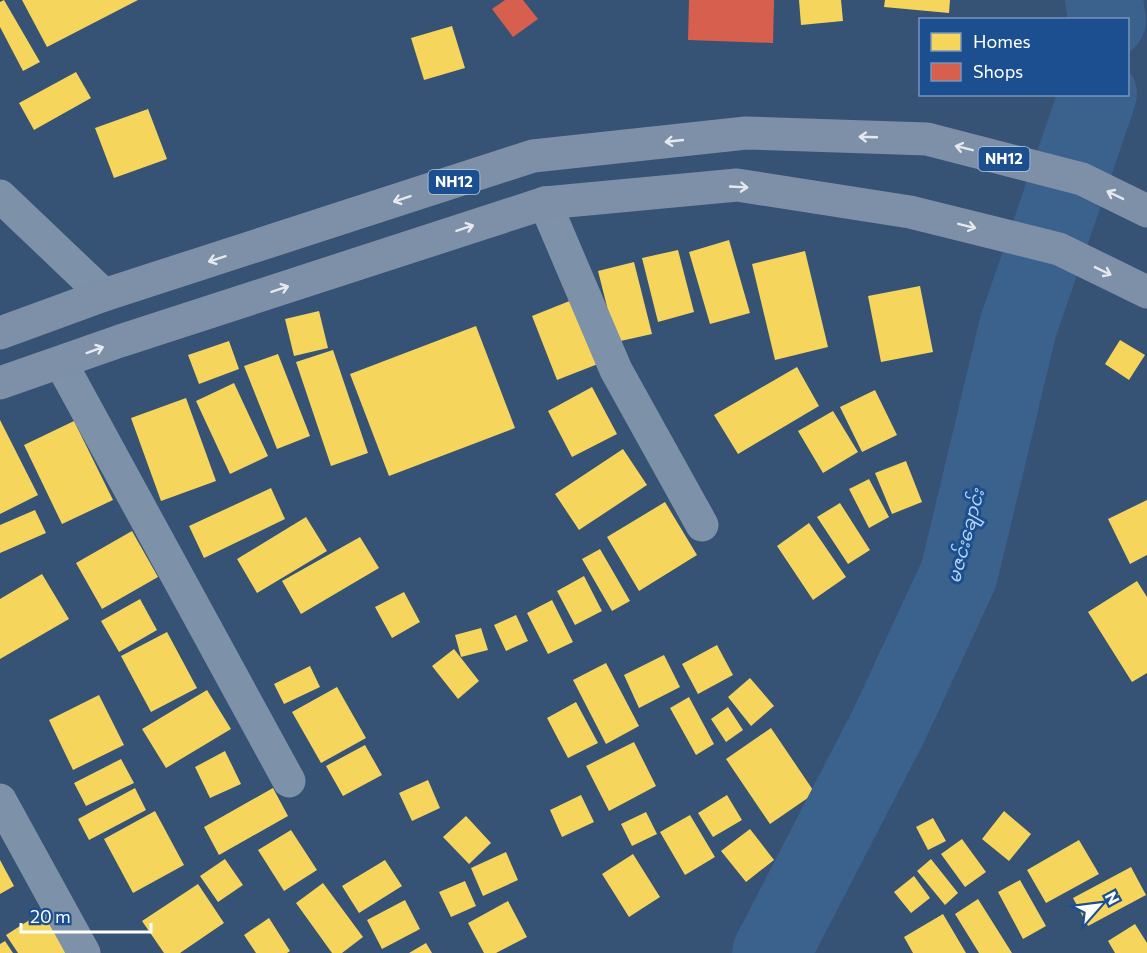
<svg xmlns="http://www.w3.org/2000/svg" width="1147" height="953" font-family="Commissioner,'Noto Sans Myanmar',sans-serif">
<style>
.homes{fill:#f6d55c}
.shops{fill:#d6604d}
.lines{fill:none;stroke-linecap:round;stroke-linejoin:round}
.river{stroke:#3b618d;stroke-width:78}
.minor{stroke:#7d92a8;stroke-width:33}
.trunk{stroke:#7e90a7;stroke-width:33}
.oneway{stroke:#e5e9ed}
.labels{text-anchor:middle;stroke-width:6;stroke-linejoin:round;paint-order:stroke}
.shield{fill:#1b4f8f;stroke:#bbcadd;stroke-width:1.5}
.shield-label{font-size:15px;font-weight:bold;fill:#fff}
.water-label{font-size:18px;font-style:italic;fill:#b5d3f5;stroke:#1b4f8f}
</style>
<rect width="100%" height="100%" fill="#365274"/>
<!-- homes -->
<path class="homes" d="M 4,0 L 40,62 L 23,71 L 0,27 L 0,2 Z
M 22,0 L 138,0 L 47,47 Z
M 799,0 L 841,0 L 843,21 L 801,25 Z
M 885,0 L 950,0 L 949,13 L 884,7 Z
M 452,26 L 465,68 L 424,80 L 411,38 Z
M 76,72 L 91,98 L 34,130 L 19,103 Z
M 148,109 L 167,159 L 114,178 L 95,128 Z
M 729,240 L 750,313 L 710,324 L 689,252 Z
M 678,250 L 694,312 L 658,322 L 642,258 Z
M 805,251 L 828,347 L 775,360 L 752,264 Z
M 634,262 L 652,334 L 616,342 L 598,271 Z
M 920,286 L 933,352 L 881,362 L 868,296 Z
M 577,298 L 603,362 L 557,380 L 532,316 Z
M 319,311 L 328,348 L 294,356 L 285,319 Z
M 476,326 L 515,428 L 389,476 L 350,374 Z
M 1120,340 L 1145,355 L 1129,380 L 1105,364 Z
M 229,341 L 239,369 L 199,384 L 188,355 Z
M 333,350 L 368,453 L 331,466 L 296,362 Z
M 278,354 L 310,436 L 277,449 L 244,366 Z
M 797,367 L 819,406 L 738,454 L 714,415 Z
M 234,383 L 268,456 L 230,474 L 196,401 Z
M 592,387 L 617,434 L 572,457 L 548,411 Z
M 875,390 L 897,435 L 862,452 L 840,407 Z
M 186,398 L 216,481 L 161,501 L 131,418 Z
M 833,411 L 858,452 L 823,473 L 798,431 Z
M 0,420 L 38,495 L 0,514 Z
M 74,421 L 113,500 L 62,524 L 24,445 Z
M 623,449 L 647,485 L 579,530 L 555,494 Z
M 906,461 L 922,502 L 892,514 L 875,473 Z
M 869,479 L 889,517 L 869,528 L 849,489 Z
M 271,488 L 285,519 L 204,558 L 189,526 Z
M 1147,500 L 1147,555 L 1130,564 L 1108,519 Z
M 665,502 L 697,555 L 639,591 L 607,537 Z
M 840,503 L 870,550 L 848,564 L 817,517 Z
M 35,510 L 46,533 L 0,553 L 0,525 Z
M 306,517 L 327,551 L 257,593 L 237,559 Z
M 809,523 L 846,577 L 813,600 L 777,546 Z
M 132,531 L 158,577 L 102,609 L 76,563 Z
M 360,537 L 379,568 L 301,614 L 282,581 Z
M 600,549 L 630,601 L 612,611 L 582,559 Z
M 42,574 L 69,619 L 0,659 L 0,599 Z
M 584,576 L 602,611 L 575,625 L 557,591 Z
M 1137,581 L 1147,597 L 1147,673 L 1132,682 L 1088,612 Z
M 404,592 L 420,622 L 392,638 L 375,607 Z
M 140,599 L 157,630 L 119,652 L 101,621 Z
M 552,600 L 573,642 L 548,654 L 527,613 Z
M 516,615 L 528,641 L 506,651 L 494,625 Z
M 481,628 L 488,650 L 461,657 L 455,635 Z
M 167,632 L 197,688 L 151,712 L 121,656 Z
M 717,645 L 733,675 L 698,694 L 682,664 Z
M 454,649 L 479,681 L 458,699 L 432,666 Z
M 664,655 L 680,687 L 639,708 L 624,675 Z
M 606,663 L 639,726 L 606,744 L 573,680 Z
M 310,666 L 320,687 L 284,704 L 274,684 Z
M 750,678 L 774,706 L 751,726 L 728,697 Z
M 337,687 L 366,738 L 321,763 L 292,712 Z
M 207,690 L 231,729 L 166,768 L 142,729 Z
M 99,695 L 124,745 L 73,770 L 49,720 Z
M 689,697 L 714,744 L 696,755 L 670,708 Z
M 576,702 L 598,743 L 568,758 L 547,718 Z
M 728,707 L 743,730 L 726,742 L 711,719 Z
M 771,728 L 815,793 L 770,824 L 726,759 Z
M 634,742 L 656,786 L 609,811 L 586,766 Z
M 365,745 L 382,775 L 343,796 L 326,766 Z
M 225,751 L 241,784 L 210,798 L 195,767 Z
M 121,759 L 134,783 L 86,806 L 74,783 Z
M 428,780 L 440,808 L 412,821 L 399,793 Z
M 135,788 L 146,810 L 89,840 L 78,819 Z
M 273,788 L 288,816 L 219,855 L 204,827 Z
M 581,795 L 594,822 L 562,837 L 550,810 Z
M 727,795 L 742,820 L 713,837 L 698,813 Z
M 155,811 L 184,865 L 133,893 L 104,839 Z
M 1004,811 L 1031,834 L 1009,861 L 982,839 Z
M 646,812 L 657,834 L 632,846 L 621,824 Z
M 690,815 L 715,857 L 685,875 L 660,832 Z
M 466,816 L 491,843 L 469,864 L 443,837 Z
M 933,818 L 946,841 L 928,850 L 916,827 Z
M 750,829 L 774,860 L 746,882 L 721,851 Z
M 291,830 L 317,870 L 284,891 L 258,850 Z
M 962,839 L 986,872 L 965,887 L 941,854 Z
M 1079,840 L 1099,874 L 1046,903 L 1027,870 Z
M 506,852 L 518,880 L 483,896 L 471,868 Z
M 633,854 L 660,897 L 629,917 L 602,874 Z
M 225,859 L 243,885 L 218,902 L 200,876 Z
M 931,859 L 958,893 L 945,905 L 917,871 Z
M 0,860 L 14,886 L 0,894 Z
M 385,860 L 402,886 L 359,913 L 342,886 Z
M 1131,867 L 1146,895 L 1088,926 L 1073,898 Z
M 914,876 L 930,898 L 911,913 L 894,892 Z
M 1020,880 L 1046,926 L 1023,939 L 998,892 Z
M 465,881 L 476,906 L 451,917 L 439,892 Z
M 323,883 L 363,937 L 342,953 L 332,953 L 296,903 Z
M 198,884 L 224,923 L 180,953 L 164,953 L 142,921 Z
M 978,899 L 1012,953 L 979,953 L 955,914 Z
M 405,900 L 420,929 L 382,949 L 367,920 Z
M 508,901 L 527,937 L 496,953 L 484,953 L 468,923 Z
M 42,912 L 67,953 L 18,953 L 6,935 Z
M 943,914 L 966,953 L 913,953 L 904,937 Z
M 269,918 L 290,951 L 287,953 L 256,953 L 244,935 Z
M 1135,924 L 1147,943 L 1147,953 L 1115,953 L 1108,941 Z
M 5,941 L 13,953 L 0,953 L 0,944 Z
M 426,943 L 432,953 L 409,953 Z"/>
<!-- shops -->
<path class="shops" d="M 505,0 L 523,0 L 538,19 L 513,37 L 492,9 Z
M 689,0 L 774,0 L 773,43 L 688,40 Z"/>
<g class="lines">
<!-- river -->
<path class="river" d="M 1104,0 L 1107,20
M 771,953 L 889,725 L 959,574 L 1018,327 L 1098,94"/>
<!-- minor -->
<path class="minor" d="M 0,196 L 104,295
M 545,203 L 616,370 L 702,525
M 61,363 L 289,781
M 0,800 L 84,953"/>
<!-- trunk -->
<path class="trunk" d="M 0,333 L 104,295 L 533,156 L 746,133 L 927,139 L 1082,179 L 1147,211
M 0,383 L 120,341 L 545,203 L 737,185 L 910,212 L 1059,249 L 1147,292"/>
</g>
<!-- one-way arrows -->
<defs><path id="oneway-shaft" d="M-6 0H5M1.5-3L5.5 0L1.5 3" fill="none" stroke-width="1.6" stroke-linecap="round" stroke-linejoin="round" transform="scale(1.5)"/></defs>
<g class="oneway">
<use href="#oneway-shaft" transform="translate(868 137) rotate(-178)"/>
<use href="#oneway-shaft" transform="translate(674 141) rotate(174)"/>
<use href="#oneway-shaft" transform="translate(964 148) rotate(-166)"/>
<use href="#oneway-shaft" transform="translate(739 187) rotate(3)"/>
<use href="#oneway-shaft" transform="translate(1115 195) rotate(-154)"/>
<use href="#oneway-shaft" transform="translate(402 199) rotate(162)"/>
<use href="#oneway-shaft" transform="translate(967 226) rotate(14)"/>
<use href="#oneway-shaft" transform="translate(465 228) rotate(-18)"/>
<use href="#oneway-shaft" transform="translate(217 259) rotate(162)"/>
<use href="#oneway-shaft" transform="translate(1103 271) rotate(26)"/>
<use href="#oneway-shaft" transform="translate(280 289) rotate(-18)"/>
<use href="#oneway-shaft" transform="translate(95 350) rotate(-20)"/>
</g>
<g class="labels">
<!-- shield labels -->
<g class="shield">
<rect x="978.5" y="147" width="51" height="24" rx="4.5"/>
<rect x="428.5" y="170" width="51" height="24" rx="4.5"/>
</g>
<g class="shield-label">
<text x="1004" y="164">NH12</text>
<text x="454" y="187">NH12</text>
</g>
<!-- water labels -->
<g class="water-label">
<text transform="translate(966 536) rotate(-75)" y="6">မဇင်းချောင်း</text>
</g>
</g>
<!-- legend -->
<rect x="919" y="18" width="210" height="78" fill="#1b4f8f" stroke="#7695bc" stroke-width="1.5"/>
<rect x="931" y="33" width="30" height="18" fill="#f6d55c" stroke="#7695bc" stroke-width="1.5"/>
<text x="973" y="48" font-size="18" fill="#ffffff">Homes</text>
<rect x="931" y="63" width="30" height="18" fill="#d6604d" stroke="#7695bc" stroke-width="1.5"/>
<text x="973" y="78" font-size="18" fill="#ffffff">Shops</text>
<!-- north arrow -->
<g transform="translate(1099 905) rotate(62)" stroke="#1b4f8f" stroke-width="4.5" paint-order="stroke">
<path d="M0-4.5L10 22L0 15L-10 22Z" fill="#ffffff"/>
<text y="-9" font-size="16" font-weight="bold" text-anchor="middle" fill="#ffffff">N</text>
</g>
<!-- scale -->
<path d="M21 923v9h130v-9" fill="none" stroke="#ffffff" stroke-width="3"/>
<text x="30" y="923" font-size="18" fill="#ffffff" stroke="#1b4f8f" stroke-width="4.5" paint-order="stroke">20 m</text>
</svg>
